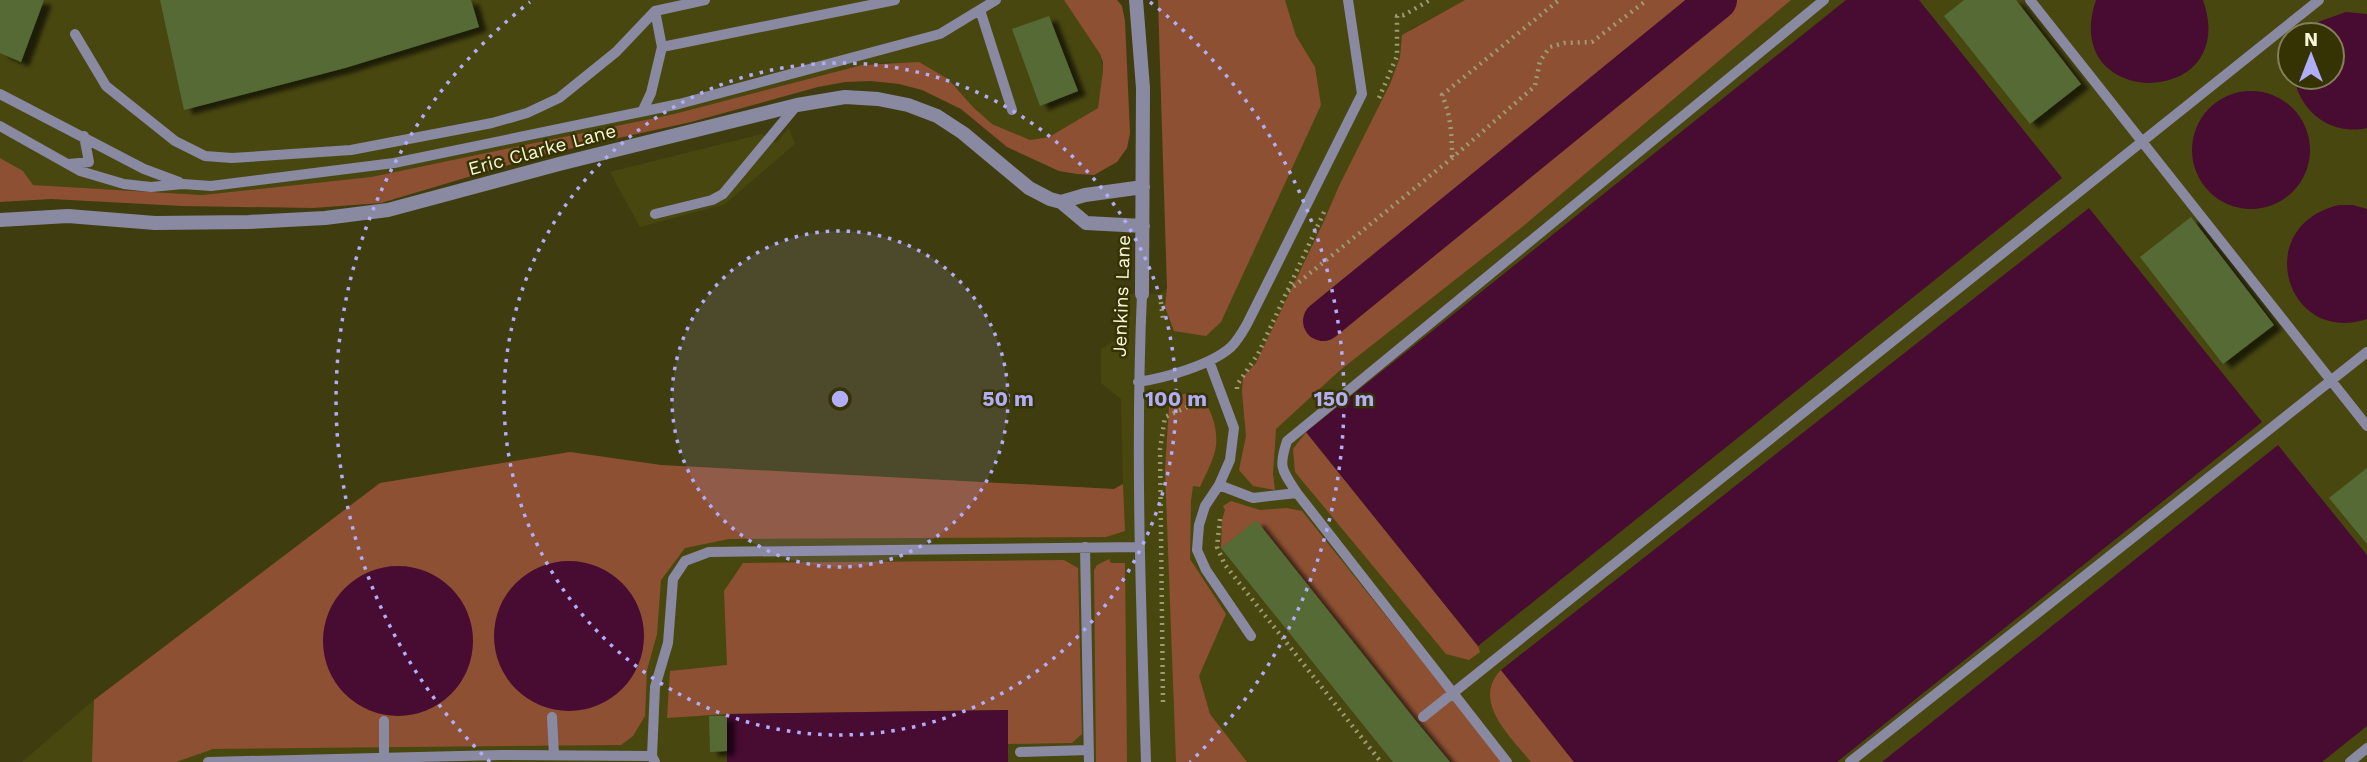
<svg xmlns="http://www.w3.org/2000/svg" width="2367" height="762" font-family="'Work Sans',sans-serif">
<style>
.built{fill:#494710;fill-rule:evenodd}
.green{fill:#8d5032}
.water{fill:#480b32}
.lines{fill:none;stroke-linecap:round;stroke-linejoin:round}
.river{stroke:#480b32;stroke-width:40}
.building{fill:#566a36;filter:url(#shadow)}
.path{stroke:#9d9b75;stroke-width:4.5;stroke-dasharray:2 5;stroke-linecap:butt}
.service{stroke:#8a89a2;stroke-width:10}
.minor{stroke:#8a89a2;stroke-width:14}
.ring{fill:none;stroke:#b2adf9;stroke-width:3.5;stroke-dasharray:3.5 7}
.labels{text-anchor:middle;stroke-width:5;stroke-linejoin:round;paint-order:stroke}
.street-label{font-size:19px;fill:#f7f6d8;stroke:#353203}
.centre{fill:#b2adf9;stroke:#353203;stroke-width:3.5}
.ring-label{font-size:21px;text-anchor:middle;font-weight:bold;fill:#b2adf9;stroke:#353203;stroke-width:5;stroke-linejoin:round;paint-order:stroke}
</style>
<defs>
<filter id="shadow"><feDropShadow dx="8" dy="4.5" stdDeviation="2" flood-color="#0009"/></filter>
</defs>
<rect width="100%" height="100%" fill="#3f3d0f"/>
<!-- built -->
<path class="built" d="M 0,0 L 1064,0 L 1100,54 L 1104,71 L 1098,108 L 1049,137 L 1030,140 L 992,124 L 973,107 L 889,62 L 862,65 L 674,114 L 371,177 L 202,195 L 33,185 L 23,171 L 0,158 Z
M 1158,0 L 1465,0 L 1411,29 L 1338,372 L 1521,228 L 1791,0 L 2367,0 L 2367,762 L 22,762 L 94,700 L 380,483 L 570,452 L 661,465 L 1114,489 L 1123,484 L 1121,399 L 1101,383 L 1101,349 L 1120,338 L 1121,291 L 1128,294 L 1160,294 L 1167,288 ZM 2290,35 L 2332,35 L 2332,77 L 2290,77 Z
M 789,128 L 795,144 L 725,204 L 640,227 L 610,172 L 762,134 L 776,143 Z"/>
<!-- green -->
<path class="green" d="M 1064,0 L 1117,0 L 1122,6 L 1125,21 L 1130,133 L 1127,148 L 1117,162 L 1094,175 L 1077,174 L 1059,171 L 1007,147 L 961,109 L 922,90 L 899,84 L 871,81 L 845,82 L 818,87 L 691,122 L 542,155 L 381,203 L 313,208 L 182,206 L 51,199 L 0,202 L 0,158 L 23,171 L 33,185 L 202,195 L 371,177 L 674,114 L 862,65 L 919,62 L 948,79 L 973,107 L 992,124 L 1030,140 L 1049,137 L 1098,108 L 1103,71 L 1103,62 L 1100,54 Z
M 1158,0 L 1285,0 L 1296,36 L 1315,67 L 1321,105 L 1221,322 L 1206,336 L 1174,331 L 1165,307 L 1167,288 Z
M 1465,0 L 1791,0 L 1521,228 L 1338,372 L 1276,429 L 1273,474 L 1275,490 L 1253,486 L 1239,470 L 1246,436 L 1242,392 L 1243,377 L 1256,363 L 1323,223 L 1339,186 L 1390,84 L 1400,57 L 1402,35 Z
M 1192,392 C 1211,400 1220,432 1215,451 C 1212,463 1205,476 1200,487 L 1193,486 L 1191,501 L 1190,559 L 1226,614 L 1199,676 L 1210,714 L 1247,762 L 1176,762 L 1165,470 L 1169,407 L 1177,396 Z
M 1306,432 L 1478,646 L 1480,652 L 1469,660 L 1446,654 L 1295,472 L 1293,449 Z
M 570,452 L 661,465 L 1114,489 L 1123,484 L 1125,531 L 1106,537 L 729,539 L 685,548 L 661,580 L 657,634 L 647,670 L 645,716 L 633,736 L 621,745 L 213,749 L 176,762 L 92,762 L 94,700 L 380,483 Z
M 1231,501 L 1260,510 L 1287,508 L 1302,511 L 1503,762 L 1450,762 L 1256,521 L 1221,548 L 1222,520 L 1225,510 L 1223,506 Z
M 1109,559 L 1111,563 L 1125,563 L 1127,762 L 1096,762 L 1094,570 L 1097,565 Z
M 1064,560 L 1078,568 L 1082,734 L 1072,743 L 1008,744 L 1007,710 L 727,714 L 667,718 L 670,671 L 727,665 L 724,591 L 743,563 Z
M 1501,670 L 1574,762 L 1531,762 C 1510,736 1471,701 1501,670 Z"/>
<!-- water -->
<path class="water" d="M 1846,0 L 1919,0 L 2062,178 L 1478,646 L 1306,432 Z
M 2096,0 L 2203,0 C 2242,110 2058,111 2096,0 Z
M 2346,12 L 2367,14 L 2367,128 C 2331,136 2300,112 2294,77 L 2332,77 L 2332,35 L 2306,35 L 2318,22 Z
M2192 150a59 59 0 1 1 118 0a59 59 0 1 1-118 0Z
M 2339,205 L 2353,205 L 2367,209 L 2367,319 C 2286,346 2250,226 2339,205 Z
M 2089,208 L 2262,422 L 1837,762 L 1574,762 L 1501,670 Z
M 2278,445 L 2367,555 L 2367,726 L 2322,762 L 1882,762 Z
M494 636a75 75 0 1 1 150 0a75 75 0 1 1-150 0Z
M323 641a75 75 0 1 1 150 0a75 75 0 1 1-150 0Z
M 1008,710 L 1008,762 L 727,762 L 727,714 Z"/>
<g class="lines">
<!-- river -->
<path class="river" d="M 1323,321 L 1717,0"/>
</g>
<!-- building -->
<path class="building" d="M 0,0 L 44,0 L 21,62 L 0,53 Z
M 160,0 L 471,0 L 479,27 L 345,68 L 184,110 Z
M 1964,0 L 2016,0 L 2081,84 L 2030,124 L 1944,16 Z
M 1049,16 L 1078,91 L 1040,106 L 1012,29 Z
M 2191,217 L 2274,325 L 2223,364 L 2140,257 Z
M 2367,468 L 2367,544 L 2329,498 Z
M 1256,520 L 1417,722 L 1450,762 L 1393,762 L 1221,548 Z
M 709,716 L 727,716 L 727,751 L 710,752 Z"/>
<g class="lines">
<!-- path -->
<path class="path" d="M 1379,98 L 1397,56 L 1397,16 L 1404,15 L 1430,0
M 1452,157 C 1452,135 1451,116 1442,95 L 1559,0
M 1288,291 L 1452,158 L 1535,86 L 1540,61 L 1550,47 L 1564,43 L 1592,42 L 1647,0
M 1160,295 L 1163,319
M 1237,389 L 1237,385 L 1258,354 L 1325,210
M 1220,519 L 1217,547 L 1225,565 L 1381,762
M 1163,702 L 1160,449 L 1165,417 L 1205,399 L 1207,401"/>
<!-- service -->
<path class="service" d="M 2030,0 L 2367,426
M 980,10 L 1012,110
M 75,34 L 106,86 L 175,141 L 205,156 L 232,158 L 351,150 L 492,123 L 527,113 L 559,98 L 616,52 L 655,11
M 662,47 L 895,0
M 0,94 L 144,169 L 179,182
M 643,110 L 651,93 L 662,47 L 655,11 L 705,0
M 0,126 L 80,171 L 124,184 L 151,187 L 183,184 L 211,186 L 394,163 L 679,104 L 940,34 L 996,0
M 69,164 L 89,162 L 84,136
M 655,214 L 712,200 L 723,194 L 797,105
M 1142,294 C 1135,450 1141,606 1146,762
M 1209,361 L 1234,428 L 1230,460 L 1219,485 L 1205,506 L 1199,525 L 1197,550 L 1206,570 L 1251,636
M 1138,382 C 1165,378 1211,365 1231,347 C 1238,340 1243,331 1247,324 L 1362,94 L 1348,0
M 1219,485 L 1253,498 L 1297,493
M 1085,547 L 1089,762
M 552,717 L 554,755
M 1423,717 L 2319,0
M 384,721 L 384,757
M 1020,752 L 1089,750
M 208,762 L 501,755 L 652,756
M 655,762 L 652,756 L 655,687 L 668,643 L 673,579 L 685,561 L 709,552 L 1139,547
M 1507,762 L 1297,493 C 1282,470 1278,468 1287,441 L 1824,0
M 1850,762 L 2367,352
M 2350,762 L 2367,748"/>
<!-- minor -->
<path class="minor" d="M 1136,0 L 1143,88 L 1142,294
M 1061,202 L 1085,195 L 1143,187
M 0,220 L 68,216 L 155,223 L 249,222 L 325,218 L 388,210 L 559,164 L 797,105 L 845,97 L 878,99 L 908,105 L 937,116 L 963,133 L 1029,188 L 1050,199 L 1061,202 L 1086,223 L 1143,226"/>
</g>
<!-- distance rings -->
<circle cx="840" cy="399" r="168" fill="#b2adf9" fill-opacity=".12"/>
<g class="ring">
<circle cx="840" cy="399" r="168"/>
<circle cx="840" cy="399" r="336"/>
<path d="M490 762A504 504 0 0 1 530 2M1150 2A504 504 0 0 1 1190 762"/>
</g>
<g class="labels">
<!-- street labels -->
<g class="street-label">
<text transform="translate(542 149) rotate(-15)" y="7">Eric Clarke Lane</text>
<text transform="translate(1121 296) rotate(-88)" y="7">Jenkins Lane</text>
</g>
</g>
<circle cx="840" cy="399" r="10" class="centre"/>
<g class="ring-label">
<text x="1008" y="406">50 m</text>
<text x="1176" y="406">100 m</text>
<text x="1344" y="406">150 m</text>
</g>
<!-- north arrow -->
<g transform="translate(2311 56)"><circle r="33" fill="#353203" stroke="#838058" stroke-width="2"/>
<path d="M0-5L12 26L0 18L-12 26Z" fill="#b2adf9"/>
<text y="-10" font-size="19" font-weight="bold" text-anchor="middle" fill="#f7f6d8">N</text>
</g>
</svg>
